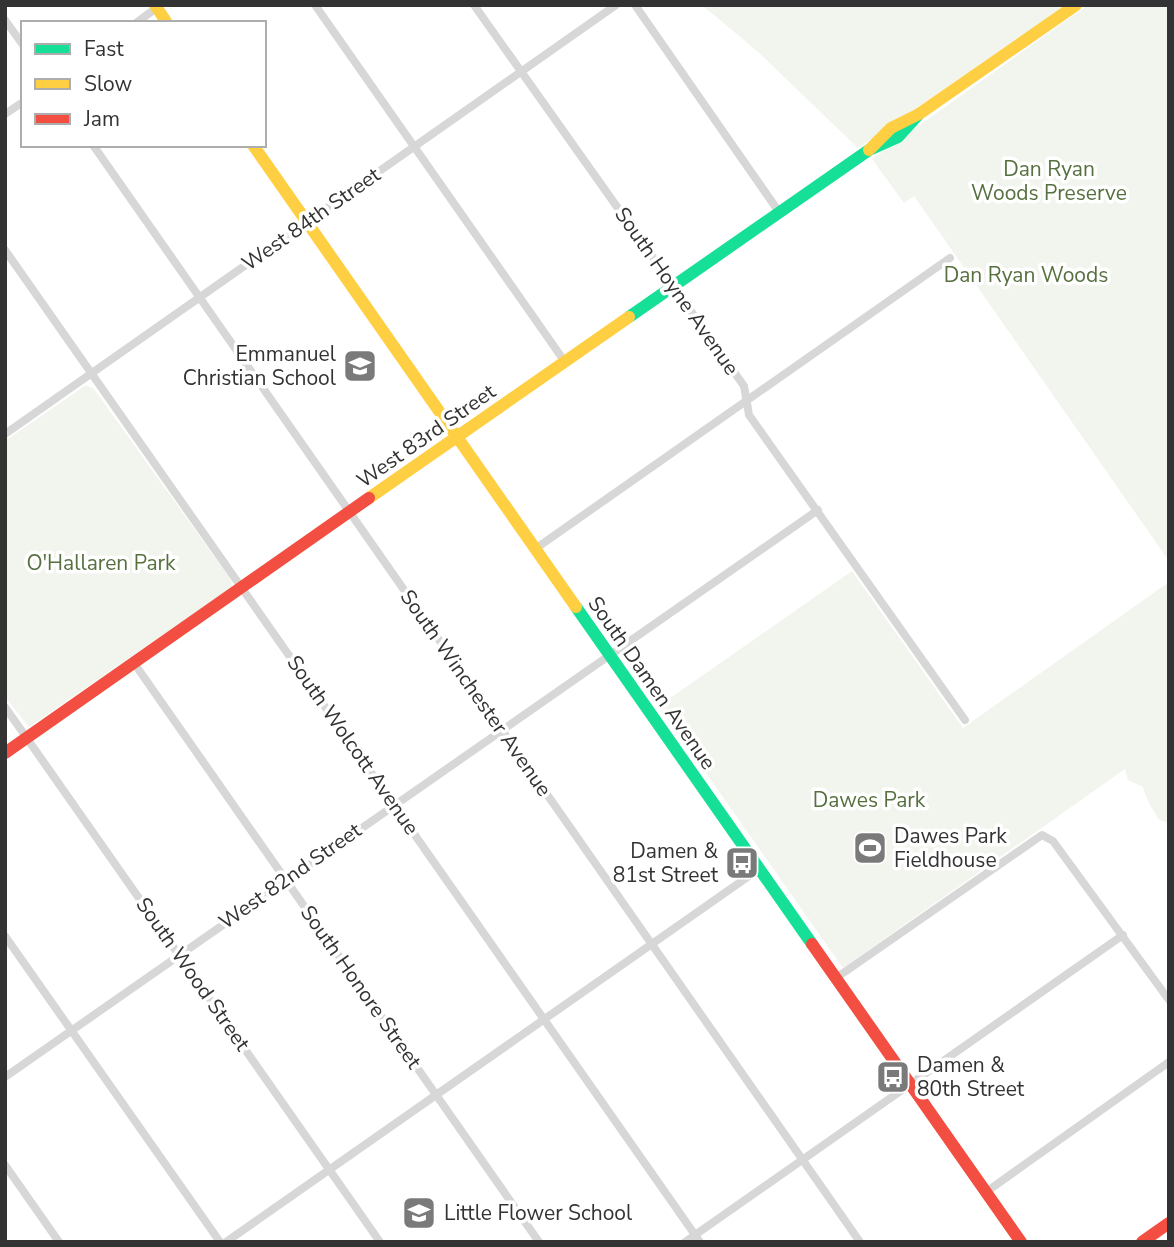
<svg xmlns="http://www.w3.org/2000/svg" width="1174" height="1247" font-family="'Nunito Sans',sans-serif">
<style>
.green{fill:#f1f5ed}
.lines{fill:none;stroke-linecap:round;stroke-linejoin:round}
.street{stroke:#d7d7d7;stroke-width:8}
.fast{stroke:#16e098;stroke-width:12}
.slow{stroke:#ffcf43;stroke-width:12}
.jam{stroke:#f24e42;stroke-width:12}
.labels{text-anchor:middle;stroke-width:7;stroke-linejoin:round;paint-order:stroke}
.park-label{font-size:21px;fill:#56703f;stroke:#fff}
.street-label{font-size:21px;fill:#333;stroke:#fff}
.poi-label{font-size:21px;fill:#333;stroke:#fff;text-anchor:start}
</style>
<rect width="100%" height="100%" fill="#fff"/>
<!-- green -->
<path class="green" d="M 702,5 L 1066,5 L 858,148 L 757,51 Z
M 1088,5 L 1169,5 L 1169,561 L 914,196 L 904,203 L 872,159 Z
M 86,385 L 94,389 L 231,580 L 232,587 L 29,727 L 5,697 L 5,441 Z
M 852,571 L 963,728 L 1169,582 L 1169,823 L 1159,820 C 1153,809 1146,800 1143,787 L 1128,780 L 1125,769 L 843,968 L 659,706 Z"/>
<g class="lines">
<!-- street -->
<path class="street" d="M 315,5 L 565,362
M 474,5 L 744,386 L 749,415 L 965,720
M 635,5 L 779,212
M 5,20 L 23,45
M 136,23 L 159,6
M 5,114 L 23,102
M 93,145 L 860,1242
M 5,250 L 700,1242
M 5,434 L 616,5
M 535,549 L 950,258
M 134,663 L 539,1242
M 5,707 L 380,1242
M 5,936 L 220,1242
M 836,978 L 1042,835 L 1053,841 L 1169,1000
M 5,1077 L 818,510
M 5,1165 L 59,1242
M 986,1192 L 1169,1062
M 226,1242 L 759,869
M 685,1242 L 1123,935"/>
<!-- fast -->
<path class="fast" d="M 629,317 L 869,150 L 898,137 L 919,114
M 576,607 L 812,944"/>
<!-- slow -->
<path class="slow" d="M 155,5 L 167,23
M 253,145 L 576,607
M 869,150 L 891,128 L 919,114 L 1076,5
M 369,498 L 629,317"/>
<!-- jam -->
<path class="jam" d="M 5,753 L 369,498
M 812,944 L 1021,1242
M 1142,1242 L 1169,1223"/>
</g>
<!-- icons -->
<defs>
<symbol id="school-square" viewBox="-11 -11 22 22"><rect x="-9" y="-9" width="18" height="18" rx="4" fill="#7a7a7a" stroke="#fff"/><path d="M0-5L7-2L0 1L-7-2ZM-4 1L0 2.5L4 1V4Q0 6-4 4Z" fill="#fff"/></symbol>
<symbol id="stadium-square" viewBox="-11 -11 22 22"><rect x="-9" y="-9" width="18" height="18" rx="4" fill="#7a7a7a" stroke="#fff"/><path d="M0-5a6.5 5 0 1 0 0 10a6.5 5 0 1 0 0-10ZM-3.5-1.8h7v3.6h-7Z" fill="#fff"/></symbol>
<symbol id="bus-square" viewBox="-11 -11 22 22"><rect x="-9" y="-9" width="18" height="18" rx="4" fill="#7a7a7a" stroke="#fff"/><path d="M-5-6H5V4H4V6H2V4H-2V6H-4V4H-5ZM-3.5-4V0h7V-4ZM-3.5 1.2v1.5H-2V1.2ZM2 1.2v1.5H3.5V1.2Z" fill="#fff"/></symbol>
</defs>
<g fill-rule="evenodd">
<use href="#school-square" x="341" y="347" width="38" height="38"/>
<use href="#stadium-square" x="851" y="829" width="38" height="38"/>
<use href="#bus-square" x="723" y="844" width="38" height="38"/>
<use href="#bus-square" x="874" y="1058" width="38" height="38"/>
<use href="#school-square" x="400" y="1194" width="38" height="38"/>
</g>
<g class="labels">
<!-- park labels -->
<g class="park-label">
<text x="1049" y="176">Dan Ryan<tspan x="1049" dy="24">Woods Preserve</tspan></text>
<text x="1026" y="282">Dan Ryan Woods</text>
<text x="101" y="570">O'Hallaren Park</text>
<text x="869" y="807">Dawes Park</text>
</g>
<!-- street labels -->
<g class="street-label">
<text transform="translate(311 219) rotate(-35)" y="7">West 84th Street</text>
<text transform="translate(677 291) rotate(55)" y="7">South Hoyne Avenue</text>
<text transform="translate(426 436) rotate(-35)" y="7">West 83rd Street</text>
<text transform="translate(652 683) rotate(55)" y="7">South Damen Avenue</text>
<text transform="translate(476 693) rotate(55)" y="7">South Winchester Avenue</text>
<text transform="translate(353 745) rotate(55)" y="7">South Wolcott Avenue</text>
<text transform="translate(290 876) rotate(-35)" y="7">West 82nd Street</text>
<text transform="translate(193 974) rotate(55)" y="7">South Wood Street</text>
<text transform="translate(361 987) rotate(55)" y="7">South Honore Street</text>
</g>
<!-- poi labels -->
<g class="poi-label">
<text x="336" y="361" text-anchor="end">Emmanuel<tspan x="336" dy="24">Christian School</tspan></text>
<text x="894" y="843">Dawes Park<tspan x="894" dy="24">Fieldhouse</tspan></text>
<text x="718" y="858" text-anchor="end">Damen &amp;<tspan x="718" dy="24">81st Street</tspan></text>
<text x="917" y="1072">Damen &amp;<tspan x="917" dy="24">80th Street</tspan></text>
<text x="444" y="1220">Little Flower School</text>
</g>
</g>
<!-- border -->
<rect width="1174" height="1247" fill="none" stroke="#333333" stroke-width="14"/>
<!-- legend -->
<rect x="21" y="21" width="245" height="126" fill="#ffffff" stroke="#adadad" stroke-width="2"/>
<rect x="35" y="44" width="35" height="10" fill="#16e098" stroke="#adadad" stroke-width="2"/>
<text x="84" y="56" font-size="21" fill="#333333">Fast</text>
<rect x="35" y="79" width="35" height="10" fill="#ffcf43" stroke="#adadad" stroke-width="2"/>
<text x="84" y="91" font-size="21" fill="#333333">Slow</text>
<rect x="35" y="114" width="35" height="10" fill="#f24e42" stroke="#adadad" stroke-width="2"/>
<text x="84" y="126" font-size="21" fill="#333333">Jam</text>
</svg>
